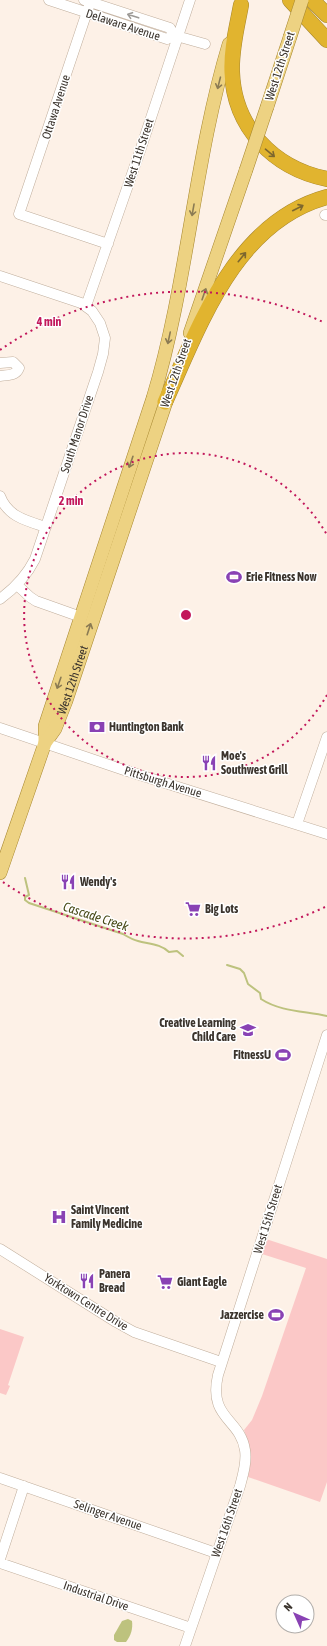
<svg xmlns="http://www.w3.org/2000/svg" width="327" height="1646" font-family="'Asap Condensed',sans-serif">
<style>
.green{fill:#fbc8c7}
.water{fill:#bdc27e}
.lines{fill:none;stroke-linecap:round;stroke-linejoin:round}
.stream{stroke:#bdc27e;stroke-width:2}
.minor-casing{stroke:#c0ae9c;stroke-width:11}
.major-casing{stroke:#a7872e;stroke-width:14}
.highway-casing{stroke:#a7872e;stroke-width:16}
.minor{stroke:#fff;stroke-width:10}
.major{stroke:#edd282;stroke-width:13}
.highway{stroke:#e1b42f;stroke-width:15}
.major-bridge-casing{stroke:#a7872e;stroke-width:14;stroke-linecap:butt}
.major-bridge{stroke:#edd282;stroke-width:13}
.oneway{stroke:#9d9a96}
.oneway2{stroke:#8b7b53}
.oneway3{stroke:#7d672e}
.ring{fill:none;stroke:#c2185b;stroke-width:2;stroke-dasharray:2 4}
.labels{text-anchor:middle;stroke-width:3;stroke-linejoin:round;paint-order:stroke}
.street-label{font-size:12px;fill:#3b342d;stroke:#fff}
.poi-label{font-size:12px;font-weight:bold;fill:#3b342d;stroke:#fff;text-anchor:start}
.water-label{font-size:13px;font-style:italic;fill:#444713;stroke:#fff}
.centre{fill:#c2185b;stroke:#fff;stroke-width:2}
.ring-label{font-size:12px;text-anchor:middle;font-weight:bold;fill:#c2185b;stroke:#fff;stroke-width:3;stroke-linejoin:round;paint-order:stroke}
</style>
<rect width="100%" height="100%" fill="#fdf1e7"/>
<!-- green -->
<path class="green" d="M 266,1239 L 327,1259 L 327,1482 L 320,1502 L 248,1477 L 251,1457 L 249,1445 L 244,1430 L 252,1420 L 262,1396 L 306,1268 L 262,1254 Z
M 0,1329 L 24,1337 L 8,1385 L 10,1386 L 6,1395 L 0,1393 Z"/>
<!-- water -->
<path class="water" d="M 128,1619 L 132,1621 C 133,1629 131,1635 126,1642 L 117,1642 L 114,1640 L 114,1635 L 122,1621 Z"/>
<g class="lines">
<!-- stream -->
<path class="stream" d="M 25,878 L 29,895 L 25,897 L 25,900 L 29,903 L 123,934 C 128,937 133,940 138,941 C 149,944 161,944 169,952 L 177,951 L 183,956
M 227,965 L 240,969 L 244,973 L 248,984 L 260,993 L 261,999 C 281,1012 305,1011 327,1016"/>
<defs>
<path id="minor" d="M 49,0 L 167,39 L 173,35 L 170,28 L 84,0
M 91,0 L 19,214 L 108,244
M 173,35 L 205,44
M 325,215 L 327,215
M 0,276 L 81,303 L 92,311 L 100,323 L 105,338 L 103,354 L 98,372 L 35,559 C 27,575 15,588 0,599
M 86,306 L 140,151 L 190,0
M 0,363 L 13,362 L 19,368 C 16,376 7,375 0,376
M 0,496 C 8,517 27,521 46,527
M 17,585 L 30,597 L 36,601 L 81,617
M 0,728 L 124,770 L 327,834
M 297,824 L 327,737
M 0,1249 L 116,1322 L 134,1332 L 221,1362
M 0,1478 L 216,1553
M 0,1559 L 24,1486
M 0,1563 L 191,1628
M 185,1646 L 240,1486 C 243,1475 247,1462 245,1450 C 240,1418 208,1419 218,1375 L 327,1035"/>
<g id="major">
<path d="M 267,107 L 290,37"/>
<path d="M 190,333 L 246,170"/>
<path d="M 45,743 L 45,726 L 153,398 C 188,282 194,160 229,44"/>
<path id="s1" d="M 0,873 L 45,743 L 55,729 L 66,701 L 169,393"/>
</g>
<path id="highway" d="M 290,0 L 327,40
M 312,0 L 327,15
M 241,5 C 237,27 231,49 232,72 C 234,127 273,168 327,179
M 165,402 C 200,325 235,222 327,197"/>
</defs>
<!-- minor casing -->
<use href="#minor" class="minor-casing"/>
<!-- major casing -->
<use href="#major" class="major-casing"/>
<!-- highway casing -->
<use href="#highway" class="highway-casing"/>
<!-- minor -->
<use href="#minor" class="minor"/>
<!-- major -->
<use href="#major" class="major"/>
<!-- highway -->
<use href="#highway" class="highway"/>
<defs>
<path id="major-bridge" d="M 290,37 L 302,0
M 246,170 L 267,107"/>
</defs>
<!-- major-bridge casing -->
<use href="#major-bridge" class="major-bridge-casing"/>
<!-- major-bridge -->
<use href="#major-bridge" class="major-bridge"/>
</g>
<!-- one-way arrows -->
<defs><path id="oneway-shaft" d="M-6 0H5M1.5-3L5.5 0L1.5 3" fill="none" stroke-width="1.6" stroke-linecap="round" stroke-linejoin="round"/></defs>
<use class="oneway" href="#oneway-shaft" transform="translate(133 16) rotate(-162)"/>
<g class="oneway2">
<use href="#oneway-shaft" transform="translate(219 83) rotate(104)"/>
<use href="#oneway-shaft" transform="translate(193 210) rotate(100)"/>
<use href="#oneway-shaft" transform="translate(204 294) rotate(-71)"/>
<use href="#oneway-shaft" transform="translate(169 338) rotate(102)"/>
<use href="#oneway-shaft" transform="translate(131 462) rotate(109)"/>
<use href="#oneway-shaft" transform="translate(89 629) rotate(-72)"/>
<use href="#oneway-shaft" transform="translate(59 683) rotate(109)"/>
</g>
<g class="oneway3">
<use href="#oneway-shaft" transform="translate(270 153) rotate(40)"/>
<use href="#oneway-shaft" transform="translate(298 208) rotate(-27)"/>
<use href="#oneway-shaft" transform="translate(242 257) rotate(-51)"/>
</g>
<!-- distance rings -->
<g class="ring">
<path d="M327 695A162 162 0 1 1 327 535"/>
<path d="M325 907A324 324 0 0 1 0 880M0 350A324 324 0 0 1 325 323"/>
</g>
<!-- icons -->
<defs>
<symbol id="stadium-bare" viewBox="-9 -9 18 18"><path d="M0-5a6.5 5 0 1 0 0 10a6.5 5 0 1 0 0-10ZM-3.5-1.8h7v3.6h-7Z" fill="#8942b4" stroke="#fff" stroke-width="2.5" paint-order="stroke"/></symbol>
<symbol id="bank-bare" viewBox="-9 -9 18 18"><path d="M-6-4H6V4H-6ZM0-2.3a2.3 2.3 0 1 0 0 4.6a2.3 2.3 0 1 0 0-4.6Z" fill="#8942b4" stroke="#fff" stroke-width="2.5" paint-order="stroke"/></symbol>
<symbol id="restaurant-bare" viewBox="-9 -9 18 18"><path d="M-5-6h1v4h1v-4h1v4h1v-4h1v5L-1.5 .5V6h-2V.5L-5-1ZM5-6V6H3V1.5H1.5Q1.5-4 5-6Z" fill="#8942b4" stroke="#fff" stroke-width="2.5" paint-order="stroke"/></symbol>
<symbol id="supermarket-bare" viewBox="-9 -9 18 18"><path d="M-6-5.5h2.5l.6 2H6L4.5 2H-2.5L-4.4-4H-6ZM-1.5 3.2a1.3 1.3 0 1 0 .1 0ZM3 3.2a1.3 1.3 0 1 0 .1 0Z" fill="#8942b4" stroke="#fff" stroke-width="2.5" paint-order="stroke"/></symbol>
<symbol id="school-bare" viewBox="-9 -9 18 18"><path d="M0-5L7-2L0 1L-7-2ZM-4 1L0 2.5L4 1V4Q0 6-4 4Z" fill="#8942b4" stroke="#fff" stroke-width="2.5" paint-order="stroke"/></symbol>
<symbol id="hospital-bare" viewBox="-9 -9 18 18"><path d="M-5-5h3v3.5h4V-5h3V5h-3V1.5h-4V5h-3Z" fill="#8942b4" stroke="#fff" stroke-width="2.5" paint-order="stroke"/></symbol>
</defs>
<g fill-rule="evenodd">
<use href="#stadium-bare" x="223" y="566" width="22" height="22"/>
<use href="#bank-bare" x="86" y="716" width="22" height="22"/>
<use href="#restaurant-bare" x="198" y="752" width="22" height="22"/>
<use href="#restaurant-bare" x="57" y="871" width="22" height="22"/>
<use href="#supermarket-bare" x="182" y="898" width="22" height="22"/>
<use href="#school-bare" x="237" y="1019" width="22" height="22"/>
<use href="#stadium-bare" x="272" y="1044" width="22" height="22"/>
<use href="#hospital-bare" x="48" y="1206" width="22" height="22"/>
<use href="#restaurant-bare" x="76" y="1270" width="22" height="22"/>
<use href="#supermarket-bare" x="154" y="1271" width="22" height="22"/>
<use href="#stadium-bare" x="265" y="1304" width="22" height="22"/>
</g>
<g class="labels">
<!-- street labels -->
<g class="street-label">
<text transform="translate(123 25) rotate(18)" y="4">Delaware Avenue</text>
<text transform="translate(280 66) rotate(-72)" y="4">West 12th Street</text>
<text transform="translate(56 107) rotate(-72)" y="4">Ottawa Avenue</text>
<text transform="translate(139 153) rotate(-72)" y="4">West 11th Street</text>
<text transform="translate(176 373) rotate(-71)" y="4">West 12th Street</text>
<text transform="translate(77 434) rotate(-72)" y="4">South Manor Drive</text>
<text dy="4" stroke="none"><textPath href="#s1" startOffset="207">West 12th Street</textPath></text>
<text transform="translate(163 782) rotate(17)" y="4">Pittsburgh Avenue</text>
<text transform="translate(268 1219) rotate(-73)" y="4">West 15th Street</text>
<text transform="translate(86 1302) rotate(32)" y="4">Yorktown Centre Drive</text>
<text transform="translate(108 1515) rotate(19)" y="4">Selinger Avenue</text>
<text transform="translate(227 1523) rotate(-71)" y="4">West 16th Street</text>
<text transform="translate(96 1596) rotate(19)" y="4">Industrial Drive</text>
</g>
<!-- poi labels -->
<g class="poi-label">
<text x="246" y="581">Erie Fitness Now</text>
<text x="109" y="731">Huntington Bank</text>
<text x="221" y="760">Moe's<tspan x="221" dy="14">Southwest Grill</tspan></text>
<text x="80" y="886">Wendy's</text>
<text x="205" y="913">Big Lots</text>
<text x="236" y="1027" text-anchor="end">Creative Learning<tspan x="236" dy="14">Child Care</tspan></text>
<text x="271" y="1059" text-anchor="end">FitnessU</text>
<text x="71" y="1214">Saint Vincent<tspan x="71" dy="14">Family Medicine</tspan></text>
<text x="99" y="1278">Panera<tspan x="99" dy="14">Bread</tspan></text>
<text x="177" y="1286">Giant Eagle</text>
<text x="264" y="1319" text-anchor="end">Jazzercise</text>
</g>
<!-- water labels -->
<g class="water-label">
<text transform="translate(96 916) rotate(18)" y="5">Cascade Creek</text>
</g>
</g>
<circle cx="186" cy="615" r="6" class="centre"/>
<g class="ring-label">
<text x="49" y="326">4 min</text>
<text x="71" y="505">2 min</text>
</g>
<!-- north arrow -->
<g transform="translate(295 1614) rotate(315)"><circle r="19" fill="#ffffff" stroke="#b1aeab"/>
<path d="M0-3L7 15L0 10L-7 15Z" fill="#8942b4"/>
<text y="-6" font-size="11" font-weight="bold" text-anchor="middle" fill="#3b342d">N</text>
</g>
</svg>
